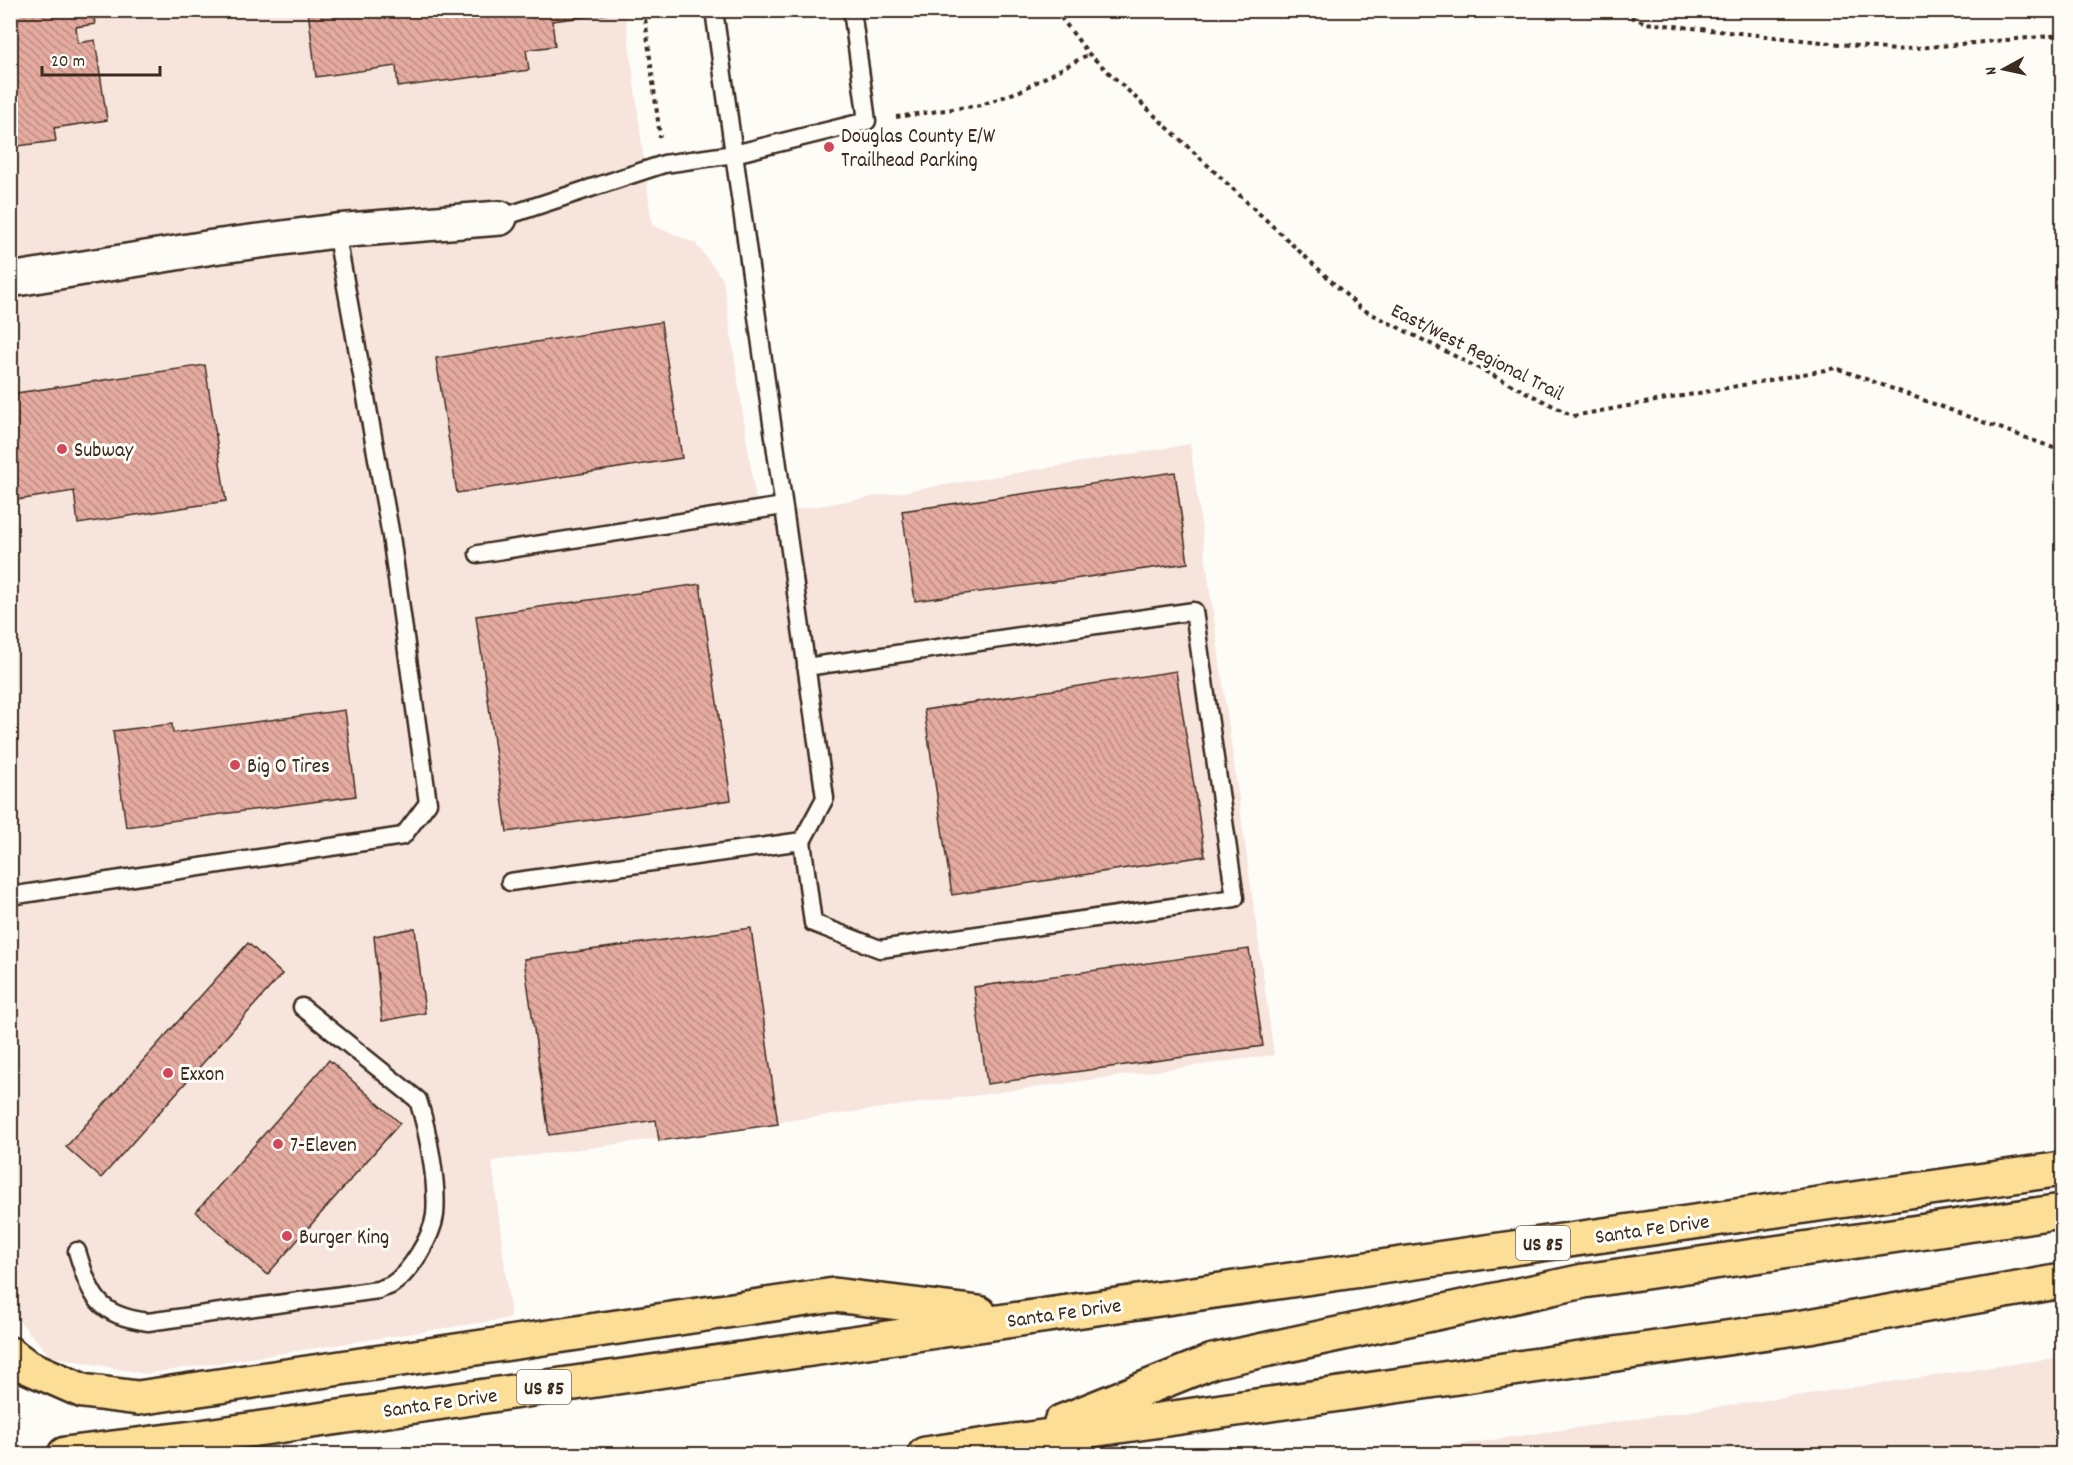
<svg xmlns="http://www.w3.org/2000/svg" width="2073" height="1465" font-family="Dekko,sans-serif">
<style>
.built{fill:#f6e4dd}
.building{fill:url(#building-back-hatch);stroke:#3b2a1e;stroke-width:1.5}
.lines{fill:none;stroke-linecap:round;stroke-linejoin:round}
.service-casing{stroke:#3b2a1e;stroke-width:21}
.minor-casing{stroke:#3b2a1e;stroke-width:38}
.trunk-casing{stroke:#3b2a1e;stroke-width:38}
.path{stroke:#3b2a1e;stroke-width:4;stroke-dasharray:4.5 4.5;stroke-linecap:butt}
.service{stroke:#fdfcf7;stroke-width:16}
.minor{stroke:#fdfcf7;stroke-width:33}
.trunk{stroke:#fcde96;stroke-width:33}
.poi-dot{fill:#d1495b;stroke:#fdfcf7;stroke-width:2}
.labels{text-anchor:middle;stroke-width:6;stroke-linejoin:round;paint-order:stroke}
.shield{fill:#fdfcf7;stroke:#75695f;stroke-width:1.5}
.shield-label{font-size:20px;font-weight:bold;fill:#3b2a1e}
.poi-label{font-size:21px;fill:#3b2a1e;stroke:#fdfcf7;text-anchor:start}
.street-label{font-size:21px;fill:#3b2a1e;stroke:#fdfcf7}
</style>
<defs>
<pattern id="building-back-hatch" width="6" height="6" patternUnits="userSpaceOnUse" patternTransform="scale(1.5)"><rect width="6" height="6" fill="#e5aba0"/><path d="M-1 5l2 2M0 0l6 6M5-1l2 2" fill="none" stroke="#bb8b82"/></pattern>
</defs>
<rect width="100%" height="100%" fill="#fdfcf7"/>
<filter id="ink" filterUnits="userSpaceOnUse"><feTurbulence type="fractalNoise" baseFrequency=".0167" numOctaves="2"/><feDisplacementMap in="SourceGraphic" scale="12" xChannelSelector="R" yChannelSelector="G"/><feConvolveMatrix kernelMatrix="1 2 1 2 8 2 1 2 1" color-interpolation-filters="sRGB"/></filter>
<g filter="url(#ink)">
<!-- built -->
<path class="built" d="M 10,11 L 625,11 L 652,225 L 695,243 L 723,279 L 758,516 L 1190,444 L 1274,1055 L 492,1161 L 511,1318 L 146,1374 L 50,1356 L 10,1310 Z
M 2062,1357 L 2062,1454 L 1396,1454 Z"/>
<!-- building -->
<path class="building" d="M 10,10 L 93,10 L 95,24 L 76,27 L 78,43 L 95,40 L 107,120 L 54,128 L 56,141 L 10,147 Z
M 308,10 L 606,10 L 606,14 L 552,21 L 555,46 L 526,50 L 529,70 L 398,87 L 396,66 L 316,77 Z
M 661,322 L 682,458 L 457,493 L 436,358 Z
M 205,365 L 226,501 L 78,524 L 74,491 L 10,501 L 10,394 Z
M 1175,472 L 1188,563 L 915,601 L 902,511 Z
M 700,584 L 731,800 L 507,832 L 476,616 Z
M 1176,671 L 1205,856 L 952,895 L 924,710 Z
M 345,710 L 356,796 L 126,827 L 113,731 L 172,724 L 173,733 Z
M 415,928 L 425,1013 L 382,1021 L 374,936 Z
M 751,928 L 778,1124 L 659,1141 L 656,1120 L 549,1135 L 524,959 Z
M 248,943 L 282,974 L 101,1178 L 66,1147 Z
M 1249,949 L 1263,1046 L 987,1084 L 974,987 Z
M 329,1060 L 400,1123 L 267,1275 L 196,1212 Z"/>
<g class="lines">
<defs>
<path id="service" d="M 500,218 L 664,164 L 734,154 L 714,10
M 478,554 L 783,506
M 806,667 L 1194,611 L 1235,898 L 880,949 L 813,923 L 802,841 L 825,798 L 734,154 L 867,121 L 852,10
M 510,882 L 802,841
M 10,896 L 403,836 L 428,803 L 391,536 L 336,231
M 77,1251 C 91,1297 97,1315 148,1322 L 378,1290 C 382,1288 387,1287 391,1285 C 410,1273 432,1237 435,1215 C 438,1183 428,1131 418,1100 L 302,1007"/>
<path id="minor" d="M 10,280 L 213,247 L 336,231 L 500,218"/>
<path id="trunk" d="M 10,1354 L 26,1366 L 83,1391 L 138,1398 L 834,1295 L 979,1313
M 1061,1422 L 1213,1361 L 1584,1281 L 2062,1211
M 65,1454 L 200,1437 L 2062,1169
M 925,1454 L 1809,1326 L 2062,1281"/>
</defs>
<!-- service casing -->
<use href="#service" class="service-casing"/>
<!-- minor casing -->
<use href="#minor" class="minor-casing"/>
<!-- trunk casing -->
<use href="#trunk" class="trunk-casing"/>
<!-- path -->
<path class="path" d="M 644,10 L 660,137
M 1055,10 L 1089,54 L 1360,308 L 1573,416 L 1836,368 L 2062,451
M 1614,10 L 1646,23 L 1895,50 L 2062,35
M 896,117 L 981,105 L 1020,91 L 1089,54"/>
<!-- service -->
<use href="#service" class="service"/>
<!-- minor -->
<use href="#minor" class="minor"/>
<!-- trunk -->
<use href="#trunk" class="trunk"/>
</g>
</g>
<!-- markers -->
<g class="poi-dot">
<circle cx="829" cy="147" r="6"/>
<circle cx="62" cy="449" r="6"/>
<circle cx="235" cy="765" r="6"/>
<circle cx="168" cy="1073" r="6"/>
<circle cx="278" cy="1144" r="6"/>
<circle cx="287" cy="1236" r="6"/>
</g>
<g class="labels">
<!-- shield labels -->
<g class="shield">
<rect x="1516" y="1226" width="54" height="34" rx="4.5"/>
<rect x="517" y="1370" width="54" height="34" rx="4.5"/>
</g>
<g class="shield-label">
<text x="1543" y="1250">US 85</text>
<text x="544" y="1394">US 85</text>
</g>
<!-- poi labels -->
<g class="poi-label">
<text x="841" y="142">Douglas County E/W<tspan x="841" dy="24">Trailhead Parking</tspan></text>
<text x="74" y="456">Subway</text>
<text x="247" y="772">Big O Tires</text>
<text x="180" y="1080">Exxon</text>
<text x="290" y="1151">7-Eleven</text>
<text x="299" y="1243">Burger King</text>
</g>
<!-- street labels -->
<g class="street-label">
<text transform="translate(1478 351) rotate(27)" y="7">East/West Regional Trail</text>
<text transform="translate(1652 1228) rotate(-8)" y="7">Santa Fe Drive</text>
<text transform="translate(1064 1312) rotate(-8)" y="7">Santa Fe Drive</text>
<text transform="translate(440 1402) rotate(-8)" y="7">Santa Fe Drive</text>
</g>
</g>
<!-- margin -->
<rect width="2073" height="1465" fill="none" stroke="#fdfcf7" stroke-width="36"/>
<rect x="18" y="18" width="2037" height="1429" fill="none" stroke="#3b2a1e" stroke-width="2" filter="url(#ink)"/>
<!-- north arrow -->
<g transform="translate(2004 69) rotate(262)" stroke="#fdfcf7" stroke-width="4.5" paint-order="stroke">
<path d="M0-4.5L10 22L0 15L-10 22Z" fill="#3b2a1e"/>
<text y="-9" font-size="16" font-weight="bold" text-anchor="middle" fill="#3b2a1e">N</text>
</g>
<!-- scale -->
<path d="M42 66v9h118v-9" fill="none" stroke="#3b2a1e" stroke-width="3"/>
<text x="51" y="66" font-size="18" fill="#3b2a1e" stroke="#fdfcf7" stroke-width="4.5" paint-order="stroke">20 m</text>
</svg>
